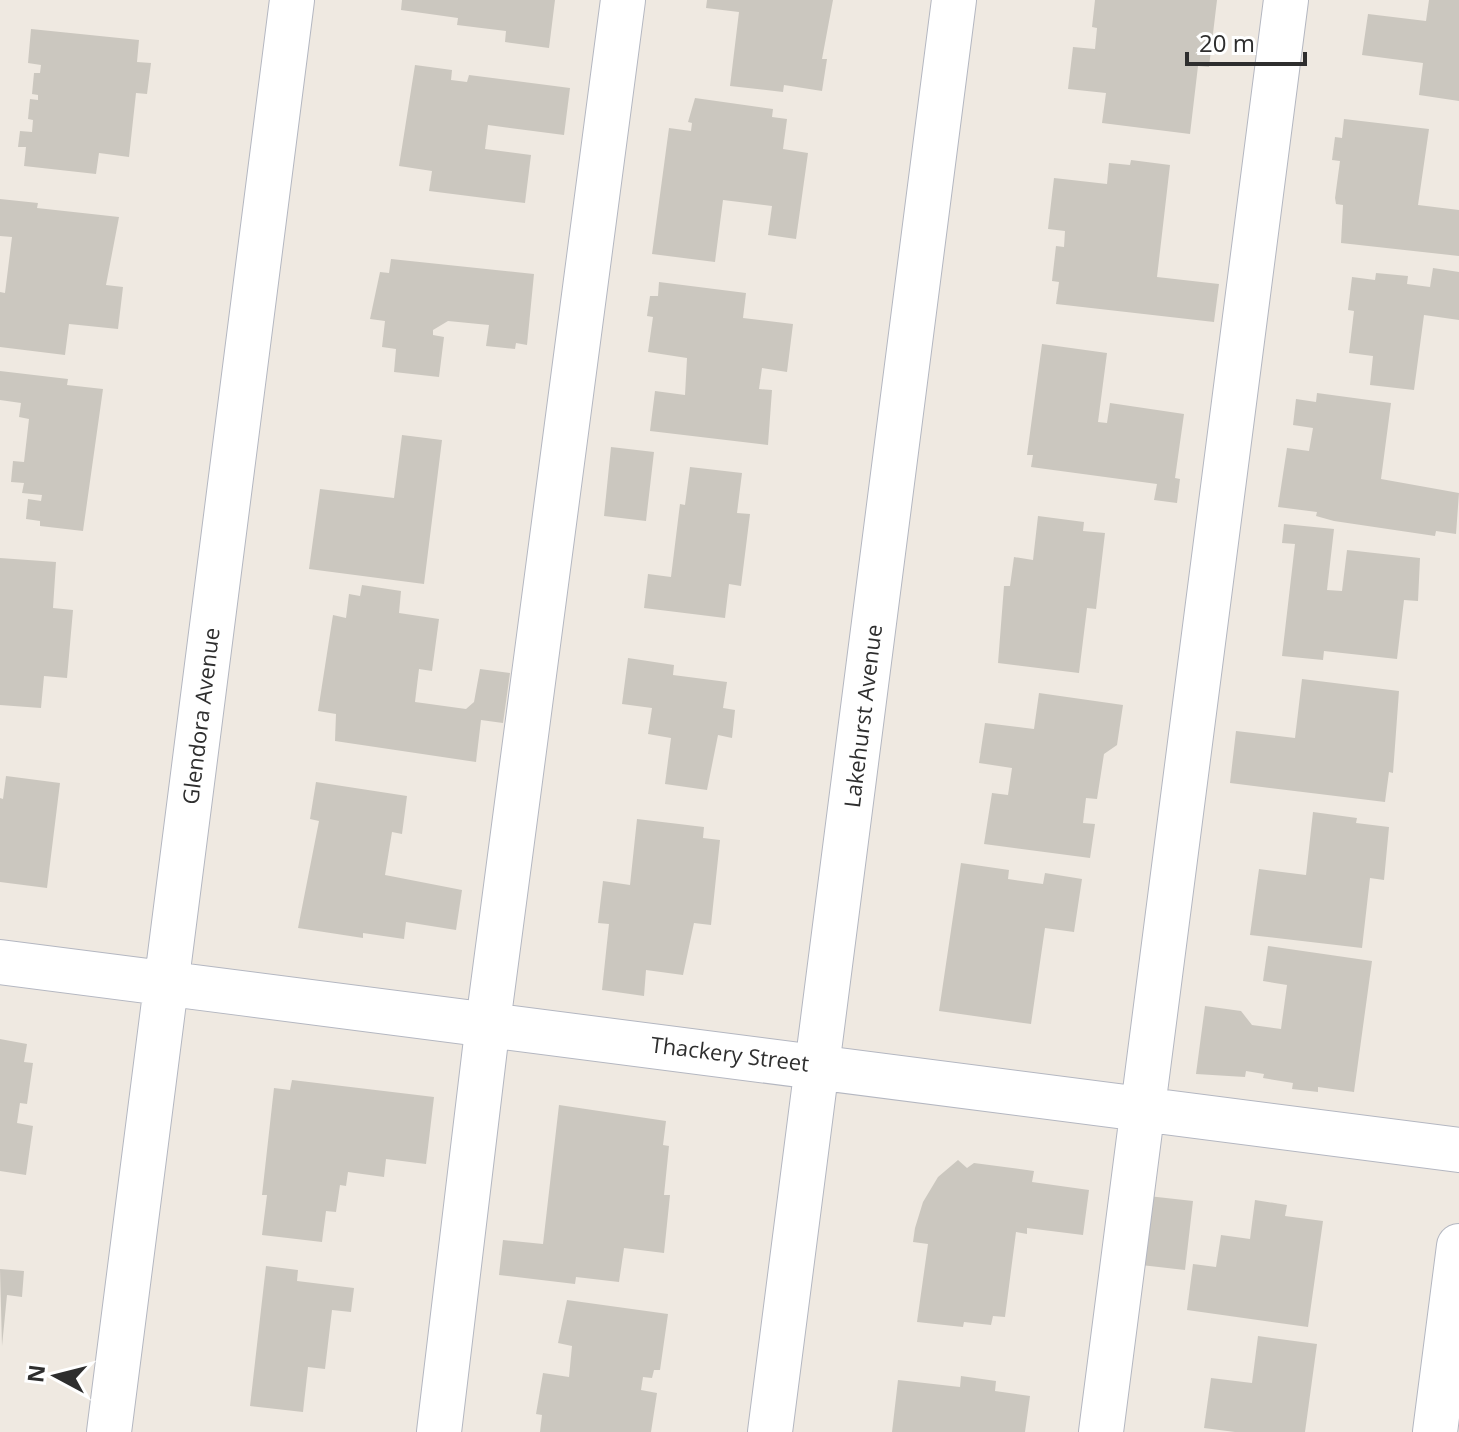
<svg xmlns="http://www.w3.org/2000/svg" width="1459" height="1432" font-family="'Open Sans',sans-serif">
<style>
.building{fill:#cbc7bf}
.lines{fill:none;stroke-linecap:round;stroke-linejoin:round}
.minor-casing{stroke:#b4b7c1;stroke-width:46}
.minor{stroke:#fff;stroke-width:44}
.labels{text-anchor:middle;stroke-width:8;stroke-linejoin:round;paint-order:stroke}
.street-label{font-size:22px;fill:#2e2e2e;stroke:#fff}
</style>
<rect width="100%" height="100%" fill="#efe9e1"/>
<!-- building -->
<path class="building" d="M 402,0 L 555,0 L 549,48 L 505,42 L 506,31 L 457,25 L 458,18 L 401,10 Z
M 707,0 L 833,0 L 822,59 L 827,59 L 822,91 L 784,85 L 783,92 L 730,86 L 739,12 L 706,8 Z
M 1095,0 L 1217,0 L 1209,67 L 1198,66 L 1190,134 L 1102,123 L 1106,93 L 1068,89 L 1073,47 L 1095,49 L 1097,28 L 1092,27 Z
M 1429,0 L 1459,0 L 1459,101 L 1419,95 L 1423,63 L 1362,55 L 1368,14 L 1426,21 Z
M 31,29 L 139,40 L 137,62 L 151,63 L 147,94 L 136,93 L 129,157 L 99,153 L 96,174 L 24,166 L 26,147 L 18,147 L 20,131 L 32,132 L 33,120 L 28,119 L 30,99 L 38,100 L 38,95 L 32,94 L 34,73 L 40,73 L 41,65 L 28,63 Z
M 415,65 L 452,70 L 451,80 L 467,82 L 469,75 L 570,88 L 564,135 L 488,125 L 485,149 L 531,155 L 525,203 L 429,191 L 432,171 L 399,166 Z
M 695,98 L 773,109 L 772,117 L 787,119 L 783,149 L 808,153 L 796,239 L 768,235 L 772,206 L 723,200 L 715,262 L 652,254 L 669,128 L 691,131 L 692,123 L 688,122 Z
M 1344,119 L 1429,129 L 1418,205 L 1459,210 L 1459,256 L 1341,243 L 1343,205 L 1336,204 L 1335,198 L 1340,161 L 1332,160 L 1335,137 L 1342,138 Z
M 1131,160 L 1170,165 L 1157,277 L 1219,284 L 1214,322 L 1056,304 L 1059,282 L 1052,281 L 1056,246 L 1064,247 L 1065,231 L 1048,229 L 1054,178 L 1107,184 L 1109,163 L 1130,165 Z
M 0,199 L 38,203 L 37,208 L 119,217 L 106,285 L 123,287 L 118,329 L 69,324 L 65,355 L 0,347 L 0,292 L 5,293 L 12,237 L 0,236 Z
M 391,259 L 534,274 L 527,345 L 516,343 L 515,349 L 486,346 L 489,325 L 448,321 L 433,330 L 433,335 L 444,337 L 439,377 L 394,372 L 396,349 L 382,347 L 385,321 L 370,319 L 380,272 L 389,273 Z
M 1433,268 L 1459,272 L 1459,320 L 1424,315 L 1414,390 L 1370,385 L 1373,356 L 1349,353 L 1354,311 L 1348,310 L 1352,277 L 1375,280 L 1376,273 L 1408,276 L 1407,284 L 1430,287 Z
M 659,282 L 746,293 L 743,318 L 793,324 L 787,372 L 762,368 L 759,389 L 772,390 L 768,445 L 650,431 L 655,391 L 685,395 L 687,358 L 648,352 L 653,317 L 647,316 L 650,296 L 658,296 Z
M 1042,344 L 1107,353 L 1098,422 L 1107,423 L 1110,403 L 1184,414 L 1175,478 L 1180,479 L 1177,503 L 1154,500 L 1157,484 L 1031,467 L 1033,455 L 1027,455 Z
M 0,371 L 68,379 L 67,385 L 103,389 L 83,531 L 40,526 L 40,521 L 26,519 L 28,499 L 41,501 L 42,495 L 22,493 L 24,483 L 11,482 L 13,461 L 24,462 L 29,419 L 19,417 L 21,403 L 0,400 Z
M 1317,393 L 1391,403 L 1381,479 L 1459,493 L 1456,534 L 1436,531 L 1435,536 L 1334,521 L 1316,516 L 1317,512 L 1278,507 L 1287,448 L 1309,451 L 1313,428 L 1293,425 L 1296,399 L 1316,402 Z
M 402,435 L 442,440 L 424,584 L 309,569 L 320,489 L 394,498 Z
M 611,447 L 654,452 L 646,521 L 604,516 Z
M 690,467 L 742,473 L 737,513 L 750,514 L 741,586 L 729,584 L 725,618 L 644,608 L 648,574 L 671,577 L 680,504 L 685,505 Z
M 1038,516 L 1084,522 L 1083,531 L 1105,533 L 1096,609 L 1087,608 L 1079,673 L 998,663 L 1004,586 L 1010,586 L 1014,557 L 1033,560 Z
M 1284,524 L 1334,529 L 1327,590 L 1342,591 L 1347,550 L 1420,558 L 1418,601 L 1404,600 L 1397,659 L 1324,651 L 1323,660 L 1282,656 L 1295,544 L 1282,543 Z
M 0,558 L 56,562 L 53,608 L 73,610 L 67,678 L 44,676 L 41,708 L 0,705 Z
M 362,585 L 401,591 L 399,613 L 439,619 L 432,671 L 419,669 L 415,702 L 466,709 L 474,702 L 480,669 L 510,673 L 503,723 L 481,720 L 476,762 L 335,741 L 336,714 L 318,711 L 333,615 L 346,618 L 349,594 L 360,596 Z
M 628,658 L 674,665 L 673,675 L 727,682 L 723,708 L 735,710 L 732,738 L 718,735 L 707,790 L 665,784 L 671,738 L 648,734 L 652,708 L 622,704 Z
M 1302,679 L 1399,691 L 1393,773 L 1389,772 L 1385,802 L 1230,783 L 1236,731 L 1295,738 Z
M 1039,693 L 1123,705 L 1117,745 L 1104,754 L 1097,799 L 1086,798 L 1083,823 L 1095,824 L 1090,858 L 984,844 L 992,793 L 1008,795 L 1012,768 L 979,763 L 985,723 L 1034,729 Z
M 6,776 L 60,783 L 47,888 L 0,882 L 0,798 L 3,799 Z
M 316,782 L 407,796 L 402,834 L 392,832 L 385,875 L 462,890 L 456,930 L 406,922 L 404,939 L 363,933 L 363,938 L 298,928 L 319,821 L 310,819 Z
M 1313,812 L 1357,818 L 1356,823 L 1389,827 L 1384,880 L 1370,878 L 1362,948 L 1250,935 L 1259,869 L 1306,875 Z
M 637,819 L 704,827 L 703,838 L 720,840 L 711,925 L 694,923 L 683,975 L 646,970 L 644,996 L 602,990 L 609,924 L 598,923 L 603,881 L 630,885 Z
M 961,863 L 1009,870 L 1008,879 L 1043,884 L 1045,873 L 1082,879 L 1074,932 L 1045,928 L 1031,1024 L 939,1011 Z
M 1268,946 L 1372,961 L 1354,1092 L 1318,1087 L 1318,1092 L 1292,1089 L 1293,1083 L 1263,1078 L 1264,1074 L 1246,1071 L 1245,1077 L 1196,1074 L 1205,1006 L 1241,1011 L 1252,1025 L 1281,1029 L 1287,985 L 1263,981 Z
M 0,1039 L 27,1044 L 24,1062 L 33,1063 L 27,1104 L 20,1103 L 17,1123 L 33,1126 L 26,1175 L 0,1171 Z
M 292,1080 L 434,1097 L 426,1164 L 386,1159 L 384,1177 L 348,1172 L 346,1186 L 340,1185 L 336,1212 L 326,1211 L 322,1242 L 262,1235 L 267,1195 L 262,1195 L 274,1088 L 290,1090 Z
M 559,1105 L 666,1121 L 663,1145 L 669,1146 L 664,1195 L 670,1195 L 664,1253 L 624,1248 L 619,1282 L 576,1277 L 575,1284 L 499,1275 L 503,1240 L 543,1244 Z
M 958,1160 L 967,1168 L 974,1163 L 1034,1171 L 1032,1182 L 1089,1190 L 1083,1235 L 1027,1228 L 1027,1234 L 1016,1232 L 1005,1317 L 993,1316 L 991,1325 L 964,1322 L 963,1327 L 917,1322 L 928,1244 L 913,1242 L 915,1228 L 923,1202 L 938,1177 Z
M 1148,1196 L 1193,1201 L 1185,1270 L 1141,1265 Z
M 1255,1200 L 1287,1205 L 1285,1216 L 1323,1221 L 1308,1327 L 1187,1310 L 1193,1264 L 1216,1267 L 1221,1235 L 1250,1239 Z
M 266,1266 L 298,1270 L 297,1281 L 354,1288 L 351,1312 L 332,1310 L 325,1369 L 308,1367 L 303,1412 L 250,1406 Z
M 0,1269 L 24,1271 L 22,1297 L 7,1295 L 2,1346 Z
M 567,1300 L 668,1314 L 660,1370 L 654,1370 L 652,1378 L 643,1377 L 641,1390 L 657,1393 L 651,1432 L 540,1432 L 542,1415 L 536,1414 L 543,1373 L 569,1377 L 572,1346 L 558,1343 Z
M 1258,1336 L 1317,1344 L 1305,1432 L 1235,1432 L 1204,1428 L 1211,1378 L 1252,1383 Z
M 961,1376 L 996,1381 L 995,1391 L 1030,1396 L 1025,1432 L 892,1432 L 898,1380 L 960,1387 Z"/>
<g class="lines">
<defs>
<path id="minor" d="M 0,962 L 1459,1150
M 109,1432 L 292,0
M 439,1432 L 488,1023 L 623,0
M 770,1432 L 954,0
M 1101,1432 L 1286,0
M 1435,1432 L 1459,1246"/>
</defs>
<!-- minor casing -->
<use href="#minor" class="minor-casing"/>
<!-- minor -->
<use href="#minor" class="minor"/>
</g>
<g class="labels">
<!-- street labels -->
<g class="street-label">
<text transform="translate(201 716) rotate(-83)" y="8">Glendora Avenue</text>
<text transform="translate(863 716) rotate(-83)" y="8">Lakehurst Avenue</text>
<text transform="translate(730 1054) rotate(7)" y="8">Thackery Street</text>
</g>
</g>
<!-- north arrow -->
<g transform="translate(56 1376) rotate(277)" stroke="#ffffff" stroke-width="6" paint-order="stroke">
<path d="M0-6L14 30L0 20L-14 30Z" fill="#2e2e2e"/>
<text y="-12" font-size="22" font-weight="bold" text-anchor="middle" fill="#2e2e2e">N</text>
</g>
<!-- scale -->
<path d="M1187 52v12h118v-12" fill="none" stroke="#2e2e2e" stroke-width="4"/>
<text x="1199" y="52" font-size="24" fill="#2e2e2e" stroke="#ffffff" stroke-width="6" paint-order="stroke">20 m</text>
</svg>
